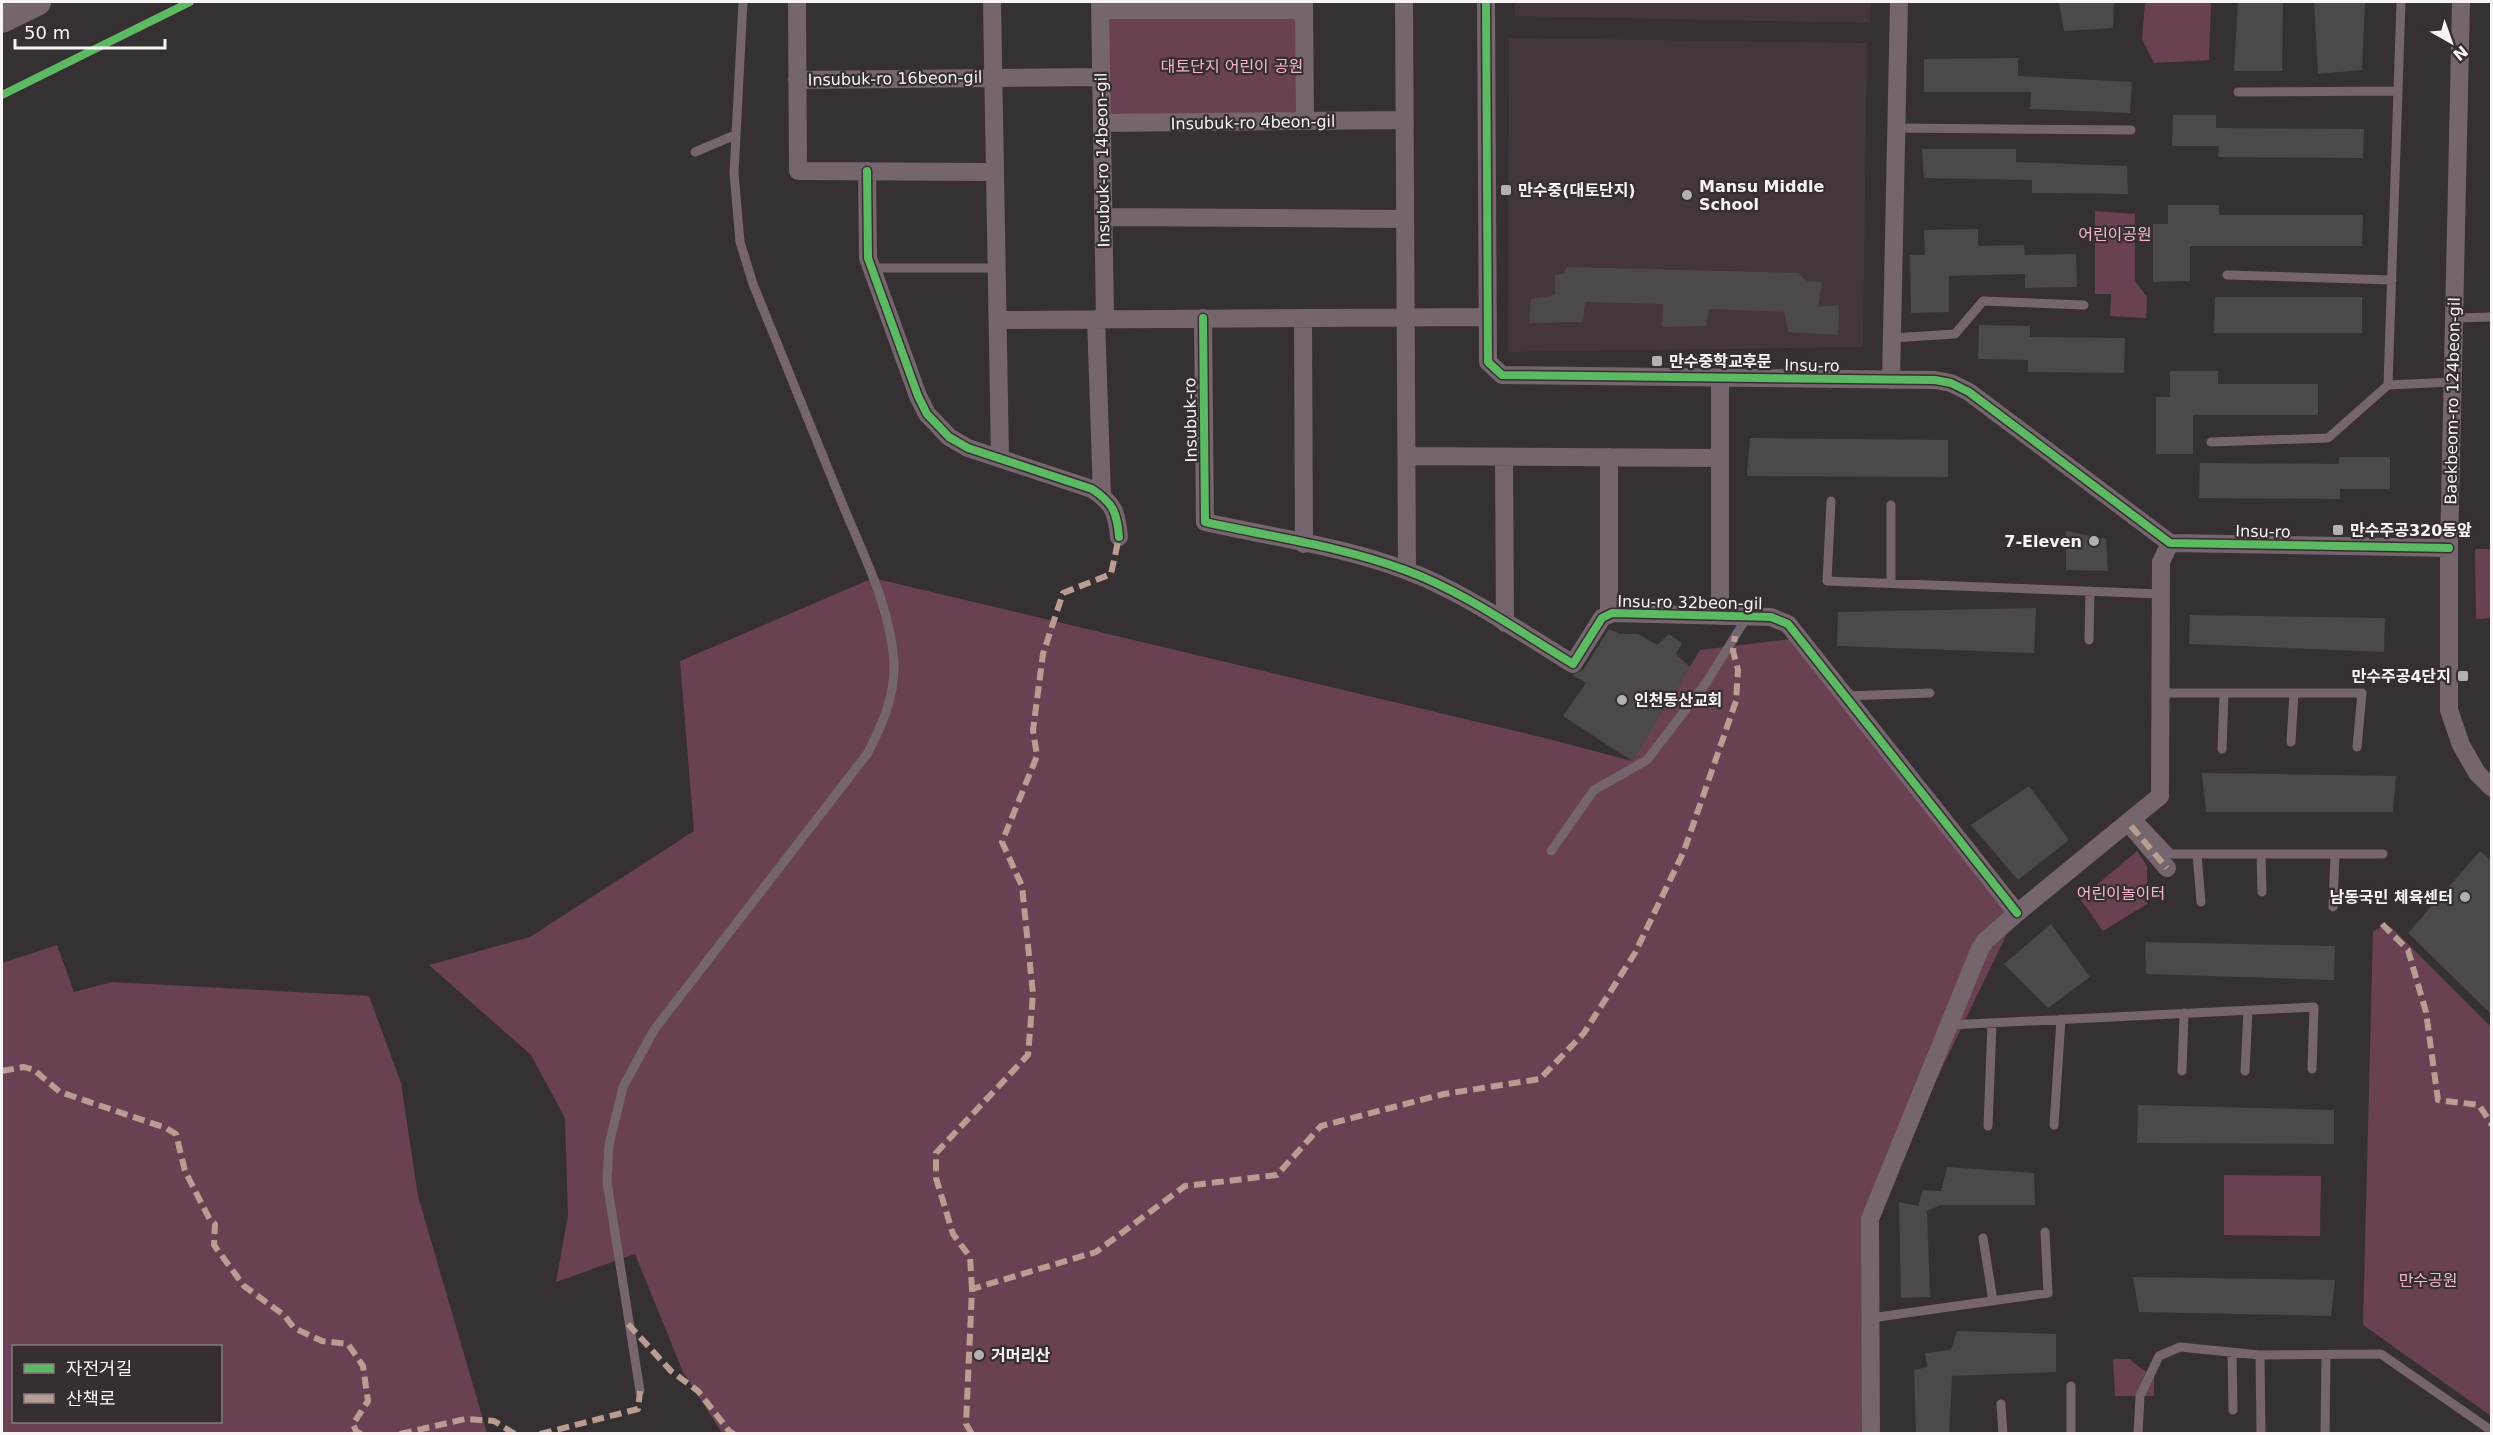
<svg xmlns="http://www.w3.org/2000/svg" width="2493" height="1435" font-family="'DejaVu Sans','Noto Sans KR',sans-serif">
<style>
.built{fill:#43363c}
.green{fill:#6a4053;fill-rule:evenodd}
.building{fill:#4c494a}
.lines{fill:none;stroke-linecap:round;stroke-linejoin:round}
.lane{stroke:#75656c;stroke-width:9}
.street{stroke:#75656c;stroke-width:18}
.primary{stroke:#75666c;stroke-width:28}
.quiet{stroke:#b99d93;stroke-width:6;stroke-dasharray:12 6;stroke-linecap:butt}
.cycleway-casing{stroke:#362f32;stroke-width:11}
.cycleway{stroke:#5cba63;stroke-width:8}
.poi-dot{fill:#b4afb1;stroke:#362f32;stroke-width:2}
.labels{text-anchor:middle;stroke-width:4.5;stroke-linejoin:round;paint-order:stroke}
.park-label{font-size:16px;fill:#f8b5d2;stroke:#362f32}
.street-label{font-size:16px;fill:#f8f3f5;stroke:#362f32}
.poi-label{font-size:16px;font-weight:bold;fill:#f8f3f5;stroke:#362f32;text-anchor:start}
</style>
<rect width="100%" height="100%" fill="#353032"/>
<!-- built -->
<path class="built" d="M 1515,2 L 1871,2 L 1870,23 L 1515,16 Z
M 1509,38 L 1867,43 L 1863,347 L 1508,352 Z"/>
<!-- green -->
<path class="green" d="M 2145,2 L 2211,2 L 2209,60 L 2154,63 L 2142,39 Z
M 1100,10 L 1304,10 L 1305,121 L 1102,123 Z
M 2095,211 L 2135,214 L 2135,281 L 2147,297 L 2146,318 L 2110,316 L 2111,294 L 2095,294 Z
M 2475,549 L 2491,549 L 2491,618 L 2476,619 Z
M 873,578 L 1545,738 L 1632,761 L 1700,650 L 1799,638 L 2017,913 L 1877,1202 L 1874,1434 L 722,1433 L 683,1372 L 635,1254 L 556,1282 L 568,1215 L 565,1118 L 531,1055 L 429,965 L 530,937 L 694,831 L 680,661 Z
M 2137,851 L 2147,866 L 2147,904 L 2103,931 L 2080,899 Z
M 2382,927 L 2391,927 L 2491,1027 L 2491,1416 L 2363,1325 L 2373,931 Z
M 57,945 L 74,992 L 112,982 L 369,996 L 401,1083 L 418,1196 L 487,1433 L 2,1433 L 2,963 ZM 220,1346 L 220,1422 L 14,1422 L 14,1346 Z
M 2224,1175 L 2321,1176 L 2320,1236 L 2224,1235 Z
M 2113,1359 L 2129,1359 L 2154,1378 L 2154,1396 L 2115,1396 Z"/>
<!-- building -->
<path class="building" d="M 2059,2 L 2114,2 L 2113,28 L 2064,31 Z
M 2238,2 L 2283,2 L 2282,71 L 2234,71 Z
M 2314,2 L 2365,2 L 2362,70 L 2318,74 Z
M 2018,58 L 2018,76 L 2132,82 L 2130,113 L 2030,109 L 2031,92 L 1924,92 L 1924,59 Z
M 2173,115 L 2216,115 L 2216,128 L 2364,129 L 2363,158 L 2218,157 L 2219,146 L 2172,146 Z
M 1922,149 L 2016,149 L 2016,162 L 2127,166 L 2128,194 L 2032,193 L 2032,180 L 1924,178 Z
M 2168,205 L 2219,205 L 2219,215 L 2363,215 L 2362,246 L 2190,246 L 2190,281 L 2153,282 L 2153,224 L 2168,224 Z
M 1978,229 L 1978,246 L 2024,245 L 2025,255 L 2076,254 L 2077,287 L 2025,288 L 2025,274 L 1949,276 L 1949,312 L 1911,313 L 1910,255 L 1925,255 L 1924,230 Z
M 1567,267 L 1798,273 L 1807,281 L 1822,282 L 1818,307 L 1839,305 L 1838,335 L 1788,332 L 1784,312 L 1709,309 L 1706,326 L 1662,327 L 1663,304 L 1585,302 L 1583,322 L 1529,323 L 1531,299 L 1555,295 L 1555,275 L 1563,274 Z
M 2215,297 L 2362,297 L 2362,333 L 2214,333 Z
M 1979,325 L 2030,326 L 2030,337 L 2125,338 L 2124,373 L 2028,372 L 2028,360 L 1978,359 Z
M 2170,371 L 2218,371 L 2218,384 L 2318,384 L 2318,415 L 2193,415 L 2193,454 L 2156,454 L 2156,397 L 2170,397 Z
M 1750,438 L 1948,440 L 1948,477 L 1747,476 Z
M 2339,457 L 2390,457 L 2390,489 L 2340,489 L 2340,499 L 2199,498 L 2200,463 L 2339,464 Z
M 2066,531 L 2106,539 L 2108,571 L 2066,570 Z
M 2036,608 L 2034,653 L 1837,646 L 1838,612 Z
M 2190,615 L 2385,618 L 2384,652 L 2189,644 Z
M 1609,629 L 1620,634 L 1638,634 L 1657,645 L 1669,634 L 1682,643 L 1676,654 L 1690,667 L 1632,761 L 1563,716 L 1586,683 L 1572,675 L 1583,670 Z
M 2202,773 L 2396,776 L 2393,812 L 2206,812 Z
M 2029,786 L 2069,840 L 2018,880 L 1971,825 Z
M 2480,851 L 2492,862 L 2492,1015 L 2408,933 Z
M 2051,924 L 2090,977 L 2048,1008 L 2004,964 Z
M 2145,942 L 2335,946 L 2334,980 L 2146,974 Z
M 2138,1105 L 2334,1110 L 2334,1144 L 2137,1143 Z
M 1947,1167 L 2034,1173 L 2035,1205 L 1941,1205 L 1927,1211 L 1930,1297 L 1901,1298 L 1899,1202 L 1918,1206 L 1923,1190 L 1941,1191 Z
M 2133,1277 L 2335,1280 L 2331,1316 L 2139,1312 Z
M 1957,1331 L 2056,1334 L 2056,1372 L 1952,1376 L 1949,1434 L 1916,1434 L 1914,1370 L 1927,1367 L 1925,1353 L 1951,1350 Z"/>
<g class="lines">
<!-- lane -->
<path class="lane" d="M 2238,92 L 2398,91
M 1896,128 L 2131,130
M 695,152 L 735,135
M 872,268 L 997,268
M 2227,275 L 2392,280
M 2454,318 L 2492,317
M 1892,338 L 1955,334 L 1983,301 L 2084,305
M 2388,385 L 2401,2
M 2211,442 L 2328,438 L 2388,385 L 2453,382
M 1831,501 L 1827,581 L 2161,594
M 1891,505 L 1891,583
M 2089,640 L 2090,591
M 2160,693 L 2362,693 L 2357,747
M 1845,696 L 1930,693
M 2291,742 L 2294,693
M 2222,749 L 2224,693
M 2135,816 L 2171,854 L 2383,854
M 1551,851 L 1594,790 L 1647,760 L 1706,683 L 1747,617
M 2197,854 L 2201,902
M 2261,854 L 2262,892
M 2333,907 L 2335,854
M 1949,1025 L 2314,1007 L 2312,1069
M 2182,1071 L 2184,1013
M 2245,1071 L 2248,1010
M 2054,1125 L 2061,1019
M 1988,1126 L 1992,1023
M 1983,1238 L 1993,1301
M 1871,1318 L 2048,1293 L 2045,1232
M 2232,1352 L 2233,1410
M 2260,1355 L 2261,1434
M 640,1391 L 607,1182 L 609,1145 L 623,1087 L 654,1030 L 867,754 C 882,726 895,696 894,663 C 891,608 863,554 842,503 C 813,430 783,357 753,284 L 740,242 L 734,173 L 743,2
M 2001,1404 L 2003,1434
M 2071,1434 L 2071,1386
M 2138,1434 L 2140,1396 L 2159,1356 L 2180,1347 L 2260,1355 L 2381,1354 L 2492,1431
M 2325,1434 L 2326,1355"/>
<!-- street -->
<path class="street" d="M 797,2 L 798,171 L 993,172
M 992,2 L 1000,457
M 1100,2 L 1105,319
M 1304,2 L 1305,121
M 1404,2 L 1407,570
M 1486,2 L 1488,362 L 1502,375 L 1935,380 L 1951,383 L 1969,392 L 2170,543 L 2449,548
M 2461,2 L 2449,548 L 2449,710 L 2461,745 L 2477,773 L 2492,788
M 1100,10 L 1304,10
M 797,80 L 1101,77
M 1102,123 L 1405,120
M 867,171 L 868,258 L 918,396 L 927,414 L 949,437 L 968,448 L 1092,489 C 1113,503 1117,512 1119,537
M 1103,217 L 1405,219
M 1203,318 L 1205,522 C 1271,537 1341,546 1405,570 C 1463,591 1520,632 1573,664 L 1602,618 L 1612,613 L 1771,617 L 1788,624 L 2017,913
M 1303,318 L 1304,544
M 1096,319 L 1102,496
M 999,320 L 1487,317
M 1891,380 L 1899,2
M 1407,456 L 1720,458
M 1504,457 L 1505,623
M 1609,615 L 1609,457
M 1720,616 L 1720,378
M 2131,826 L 2167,868
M 1871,1434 L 1870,1219 L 1979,951 L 1985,941 L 2017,913 L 2160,796 L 2161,562 L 2170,543"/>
<!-- primary -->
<path class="primary" d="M 2,19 L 37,2"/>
<!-- quiet -->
<path class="quiet" d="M 2131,826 L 2167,868
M 2382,924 L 2408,950 L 2426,1012 L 2438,1100 L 2479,1105 L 2492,1125
M 2,1071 L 24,1067 L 34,1070 L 60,1092 L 166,1128 L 176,1134 L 185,1171 L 210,1220 L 215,1224 L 214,1245 L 244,1286 L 284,1315 L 294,1328 L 322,1341 L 348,1344 L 363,1366 L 368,1401 L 353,1424 L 356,1431 L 361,1434
M 972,1289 L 970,1257 L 953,1234 L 936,1178 L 936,1153 L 1028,1055 L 1033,994 L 1022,886 L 1002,842 L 1037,756 L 1033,730 L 1043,654 L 1063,593 L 1111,574 L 1119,537
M 628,1324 L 671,1371 L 698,1391 L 729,1431 L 734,1434
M 400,1434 L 465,1419 L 494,1421 L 515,1434
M 540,1434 L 638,1409 L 640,1391
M 972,1434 L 966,1424 L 972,1289 L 1096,1252 L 1185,1186 L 1277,1175 L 1321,1126 L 1444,1094 L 1540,1079 L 1584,1033 L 1635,953 L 1684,851 L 1736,701 L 1738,670 L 1733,651 L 1735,636"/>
<defs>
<path id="cycleway" d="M 1486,2 L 1488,362 L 1502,375 L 1935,380 L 1951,383 L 1969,392 L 2170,543 L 2449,548
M 2,95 L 190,2
M 867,171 L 868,258 L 918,396 L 927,414 L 949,437 L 968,448 L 1092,489 C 1113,503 1117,512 1119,537
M 1203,318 L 1205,522 C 1271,537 1341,546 1405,570 C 1463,591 1520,632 1573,664 L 1602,618 L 1612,613 L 1771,617 L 1788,624 L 2017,913"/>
</defs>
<!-- cycleway casing -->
<use href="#cycleway" class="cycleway-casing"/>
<!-- cycleway -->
<use href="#cycleway" class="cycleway"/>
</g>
<!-- markers -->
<g class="poi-dot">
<rect x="1500" y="184" width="12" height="12" rx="3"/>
<circle cx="1687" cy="195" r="6"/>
<rect x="1651" y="355" width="12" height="12" rx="3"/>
<rect x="2332" y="524" width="12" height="12" rx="3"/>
<circle cx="2094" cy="541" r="6"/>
<rect x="2457" y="670" width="12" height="12" rx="3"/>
<circle cx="1622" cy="700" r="6"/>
<circle cx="2465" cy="897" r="6"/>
<circle cx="979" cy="1355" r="6"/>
</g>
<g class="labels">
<!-- park labels -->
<g class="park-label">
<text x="1232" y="72">대토단지 어린이 공원</text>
<text x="2115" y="240">어린이공원</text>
<text x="2121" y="899">어린이놀이터</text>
<text x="2428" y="1286">만수공원</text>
</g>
<!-- street labels -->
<g class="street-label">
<text transform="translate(895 78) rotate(-1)" y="6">Insubuk-ro 16beon-gil</text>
<text transform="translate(1253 122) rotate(-1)" y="6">Insubuk-ro 4beon-gil</text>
<text transform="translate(1102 160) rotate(-91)" y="6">Insubuk-ro 14beon-gil</text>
<text transform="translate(1812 365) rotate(1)" y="6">Insu-ro</text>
<text transform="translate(2452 401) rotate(-89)" y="6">Baekbeom-ro 124beon-gil</text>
<text transform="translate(1190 420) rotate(-91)" y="6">Insubuk-ro</text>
<text transform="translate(2263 531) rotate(1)" y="6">Insu-ro</text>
<text transform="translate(1690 602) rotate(1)" y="6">Insu-ro 32beon-gil</text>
</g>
<!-- poi labels -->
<g class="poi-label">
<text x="1699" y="192">Mansu Middle<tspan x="1699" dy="18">School</tspan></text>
<text x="1518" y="196">만수중(대토단지)</text>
<text x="1669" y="367">만수중학교후문</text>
<text x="2350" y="536">만수주공320동앞</text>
<text x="2082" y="547" text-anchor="end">7-Eleven</text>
<text x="2451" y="682" text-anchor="end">만수주공4단지</text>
<text x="1634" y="706">인천동산교회</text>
<text x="2453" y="903" text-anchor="end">남동국민 체육센터</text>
<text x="991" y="1361">거머리산</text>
</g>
</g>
<!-- border -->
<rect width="2493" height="1435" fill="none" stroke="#f8f3f5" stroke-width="6"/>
<!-- legend -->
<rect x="12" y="1345" width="210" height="78" fill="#362f32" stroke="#847d80" stroke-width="1.5"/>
<rect x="24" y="1364" width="30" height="9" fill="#5cba63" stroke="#847d80" stroke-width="1.5"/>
<text x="66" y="1375" font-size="18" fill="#f8f3f5">자전거길</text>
<rect x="24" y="1394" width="30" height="9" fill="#b99d93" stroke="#847d80" stroke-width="1.5"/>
<text x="66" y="1405" font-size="18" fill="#f8f3f5">산책로</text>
<!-- north arrow -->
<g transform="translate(2451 42) rotate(140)" stroke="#362f32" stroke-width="4.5" paint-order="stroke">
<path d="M0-4.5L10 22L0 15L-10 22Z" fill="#f8f3f5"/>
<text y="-9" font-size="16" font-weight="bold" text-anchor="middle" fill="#f8f3f5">N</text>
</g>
<!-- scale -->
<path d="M15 39v9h150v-9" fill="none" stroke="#f8f3f5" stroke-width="3"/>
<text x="24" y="39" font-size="18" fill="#f8f3f5" stroke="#362f32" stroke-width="4.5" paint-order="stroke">50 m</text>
</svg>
